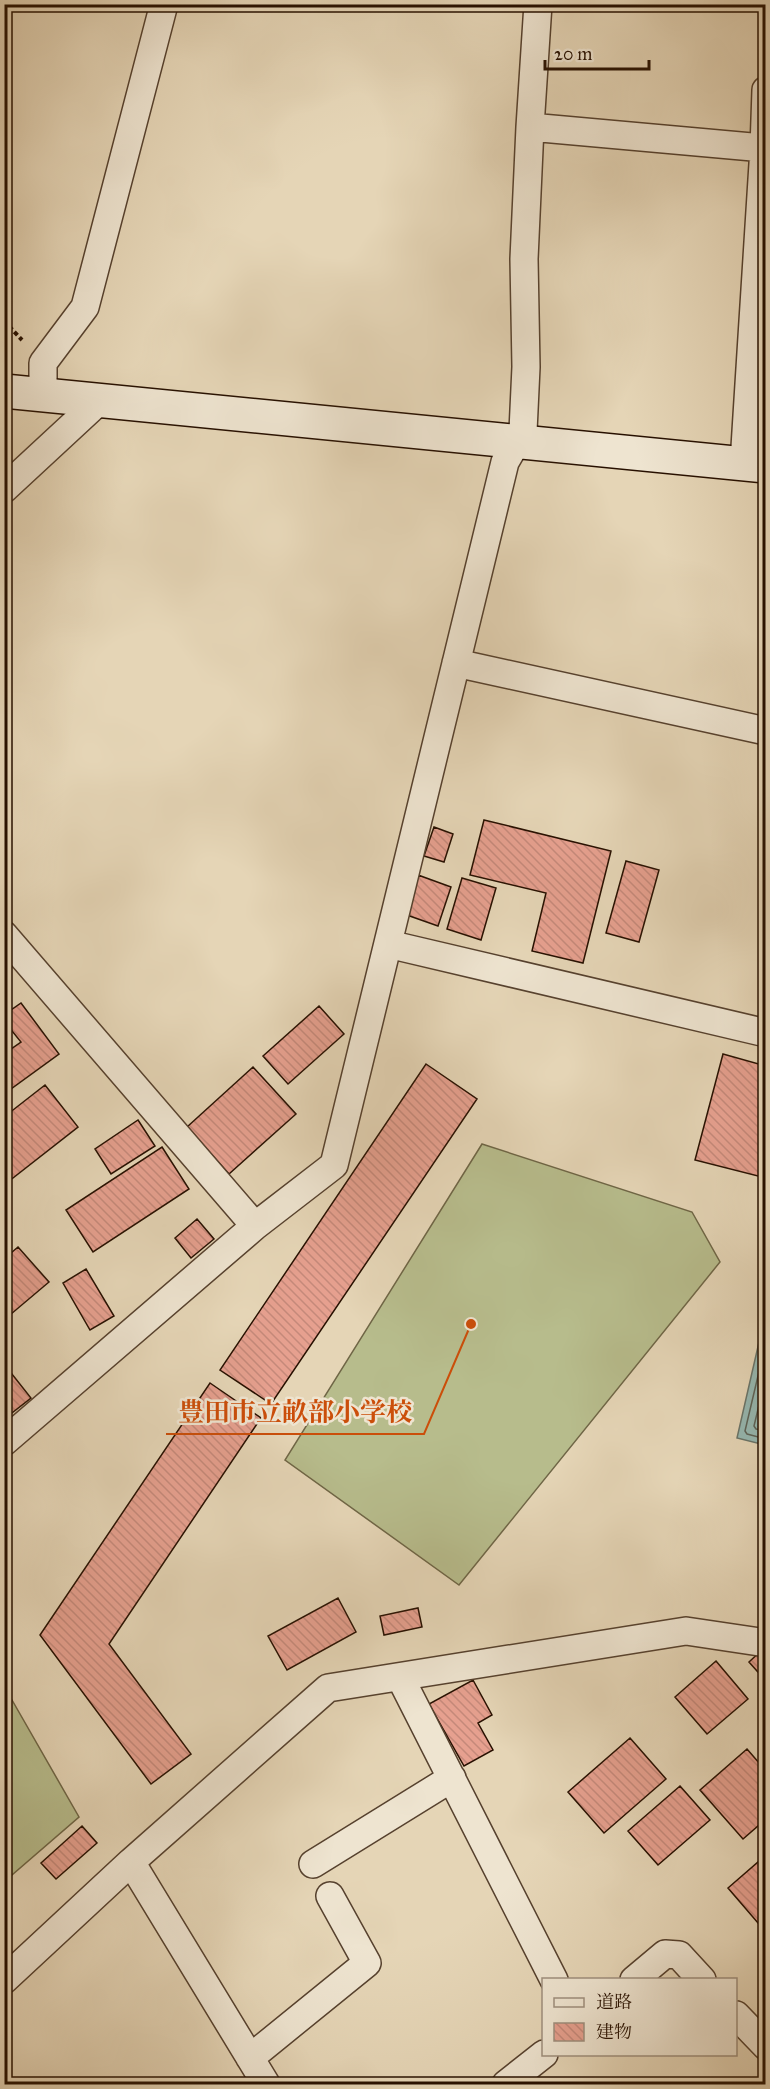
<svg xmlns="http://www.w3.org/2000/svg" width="770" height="2089" font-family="'IM FELL Great Primer','Noto Serif JP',serif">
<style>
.garden{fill:#b7bc8c;stroke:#6f6646;stroke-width:1.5}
.water{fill:#96b8b1;stroke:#6a756a;stroke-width:1.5}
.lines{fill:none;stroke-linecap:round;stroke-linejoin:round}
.shore{stroke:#5e6458;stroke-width:1.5}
.building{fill:url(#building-back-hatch);stroke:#271000;stroke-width:1.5}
.street-casing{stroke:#56412e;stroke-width:30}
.secondary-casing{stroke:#271000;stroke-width:36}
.path{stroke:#271000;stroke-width:4;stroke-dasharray:4.5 3;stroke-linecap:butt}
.street{stroke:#eee4d0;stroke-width:27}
.secondary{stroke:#eee4d0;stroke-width:33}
.leader{fill:none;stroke:#cb4e0a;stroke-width:2}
.callout-dot{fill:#cb4e0a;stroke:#eee4d0;stroke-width:2}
.callout-label{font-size:26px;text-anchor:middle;font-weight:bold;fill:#cb4e0a;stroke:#eee4d0;stroke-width:5;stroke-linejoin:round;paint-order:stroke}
</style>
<defs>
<pattern id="building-back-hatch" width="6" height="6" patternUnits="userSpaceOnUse" patternTransform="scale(1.5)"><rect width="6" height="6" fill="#e6a08f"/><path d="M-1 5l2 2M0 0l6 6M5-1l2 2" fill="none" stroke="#c5897a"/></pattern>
</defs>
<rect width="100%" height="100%" fill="#e5d5b6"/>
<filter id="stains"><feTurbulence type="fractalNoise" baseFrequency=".00333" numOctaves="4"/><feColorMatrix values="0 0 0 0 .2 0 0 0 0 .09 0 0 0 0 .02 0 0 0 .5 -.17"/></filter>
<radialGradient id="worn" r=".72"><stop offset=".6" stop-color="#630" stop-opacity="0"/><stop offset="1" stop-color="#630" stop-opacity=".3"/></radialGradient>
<!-- garden -->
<path class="garden" d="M 482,1144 L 692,1212 L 720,1262 L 459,1585 L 285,1460 Z
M 4,1686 L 79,1817 L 5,1881 L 4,1881 Z"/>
<!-- water -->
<path class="water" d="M 765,1316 L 765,1445 L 737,1438 Z"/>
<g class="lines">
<!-- shore -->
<path class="shore" d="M 766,1342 L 745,1431 L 747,1434 L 766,1439
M 766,1376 L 754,1426 L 756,1429 L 766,1431"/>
</g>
<!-- building -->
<path class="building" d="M 484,820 L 611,851 L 583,963 L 532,951 L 546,893 L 470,875 Z
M 434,827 L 453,834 L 444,862 L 424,856 Z
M 626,861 L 659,870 L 639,942 L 606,933 Z
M 418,875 L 451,887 L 438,926 L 404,914 Z
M 462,878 L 496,888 L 481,940 L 447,929 Z
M 21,1003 L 59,1054 L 4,1094 L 4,1054 L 21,1042 L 4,1021 L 4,1015 Z
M 319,1006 L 344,1034 L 288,1084 L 263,1056 Z
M 723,1054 L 766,1066 L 766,1178 L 695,1160 Z
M 426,1064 L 477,1099 L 271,1404 L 220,1370 Z
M 253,1067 L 296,1114 L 229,1174 L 187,1127 Z
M 45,1085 L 78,1127 L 4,1185 L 4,1117 Z
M 138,1120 L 155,1146 L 111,1174 L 95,1149 Z
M 162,1147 L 189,1189 L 93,1252 L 66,1210 Z
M 197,1219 L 214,1239 L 191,1258 L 175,1238 Z
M 18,1247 L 49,1282 L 4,1320 L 4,1259 Z
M 86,1269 L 114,1316 L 90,1330 L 63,1283 Z
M 4,1364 L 31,1398 L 8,1416 L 4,1411 Z
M 210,1383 L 261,1418 L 109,1644 L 191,1754 L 151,1784 L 40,1635 Z
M 338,1598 L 356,1632 L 287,1670 L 268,1636 Z
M 418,1608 L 422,1627 L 384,1635 L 380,1616 Z
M 763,1649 L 766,1652 L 766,1681 L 749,1662 Z
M 716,1661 L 748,1699 L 707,1734 L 675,1697 Z
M 473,1680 L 492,1715 L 478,1723 L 493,1750 L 464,1766 L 429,1704 Z
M 630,1738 L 666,1779 L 604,1833 L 568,1792 Z
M 747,1749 L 766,1771 L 766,1819 L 743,1839 L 700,1790 Z
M 680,1786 L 710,1820 L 658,1865 L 628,1831 Z
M 82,1826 L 97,1843 L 56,1879 L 41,1863 Z
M 766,1855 L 766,1916 L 758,1923 L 728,1888 Z"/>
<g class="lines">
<defs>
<path id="street" d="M 530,127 L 764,148
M 43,396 L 43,363 L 85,307 L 164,4
M 744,463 L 764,148 L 766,90
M 4,489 L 99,401
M 456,663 L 766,731
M 4,935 L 255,1226
M 388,944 L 766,1033
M 4,1442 L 255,1226 L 334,1165 L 505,462 L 523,431 L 526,367 L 524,259 L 530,127 L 538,4
M 400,1677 L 554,1980
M 131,1862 L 266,2084
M 313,1864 L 452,1778
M 4,1980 L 131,1862 L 328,1688 L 686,1631 L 766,1643
M 634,1980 L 665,1954 L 679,1955 L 702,1980
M 736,2015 L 766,2046
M 250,2058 L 367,1963 L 330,1896
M 506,2084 L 544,2054"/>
<path id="secondary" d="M 4,391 L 766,466"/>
</defs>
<!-- street casing -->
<use href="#street" class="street-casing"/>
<!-- secondary casing -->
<use href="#secondary" class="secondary-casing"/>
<!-- path -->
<path class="path" d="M 4,321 L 22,340"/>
<!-- street -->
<use href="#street" class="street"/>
<!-- secondary -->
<use href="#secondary" class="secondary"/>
</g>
<!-- callouts -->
<path class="leader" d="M471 1324L424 1434H166"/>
<circle class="callout-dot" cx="471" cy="1324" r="6"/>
<g class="callout-label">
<text x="295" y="1421">豊田市立畝部小学校</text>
</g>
<!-- margin -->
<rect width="770" height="2089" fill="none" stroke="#e5d5b6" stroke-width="24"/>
<rect x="6" y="6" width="758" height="2077" fill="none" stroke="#271000" stroke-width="3"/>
<rect x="12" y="12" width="746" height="2065" fill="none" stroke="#271000" stroke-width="1.5"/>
<!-- legend -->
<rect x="542" y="1978" width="195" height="78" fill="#eee4d0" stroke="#9e8f7d" stroke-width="1.5"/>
<rect x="554" y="1998" width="30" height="9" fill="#eee4d0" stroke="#9e8f7d" stroke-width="1.5"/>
<text x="596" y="2008" font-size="18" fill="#271000">道路</text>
<rect x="554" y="2023" width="30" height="18" fill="url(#building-back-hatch)" stroke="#9e8f7d" stroke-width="1.5"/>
<text x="596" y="2038" font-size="18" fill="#271000">建物</text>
<!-- scale -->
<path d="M545 60v9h104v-9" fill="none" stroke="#271000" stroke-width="3"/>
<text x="554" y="60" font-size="18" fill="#271000" stroke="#eee4d0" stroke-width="4.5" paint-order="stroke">20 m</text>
<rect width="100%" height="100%" filter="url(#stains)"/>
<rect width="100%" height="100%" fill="url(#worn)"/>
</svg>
